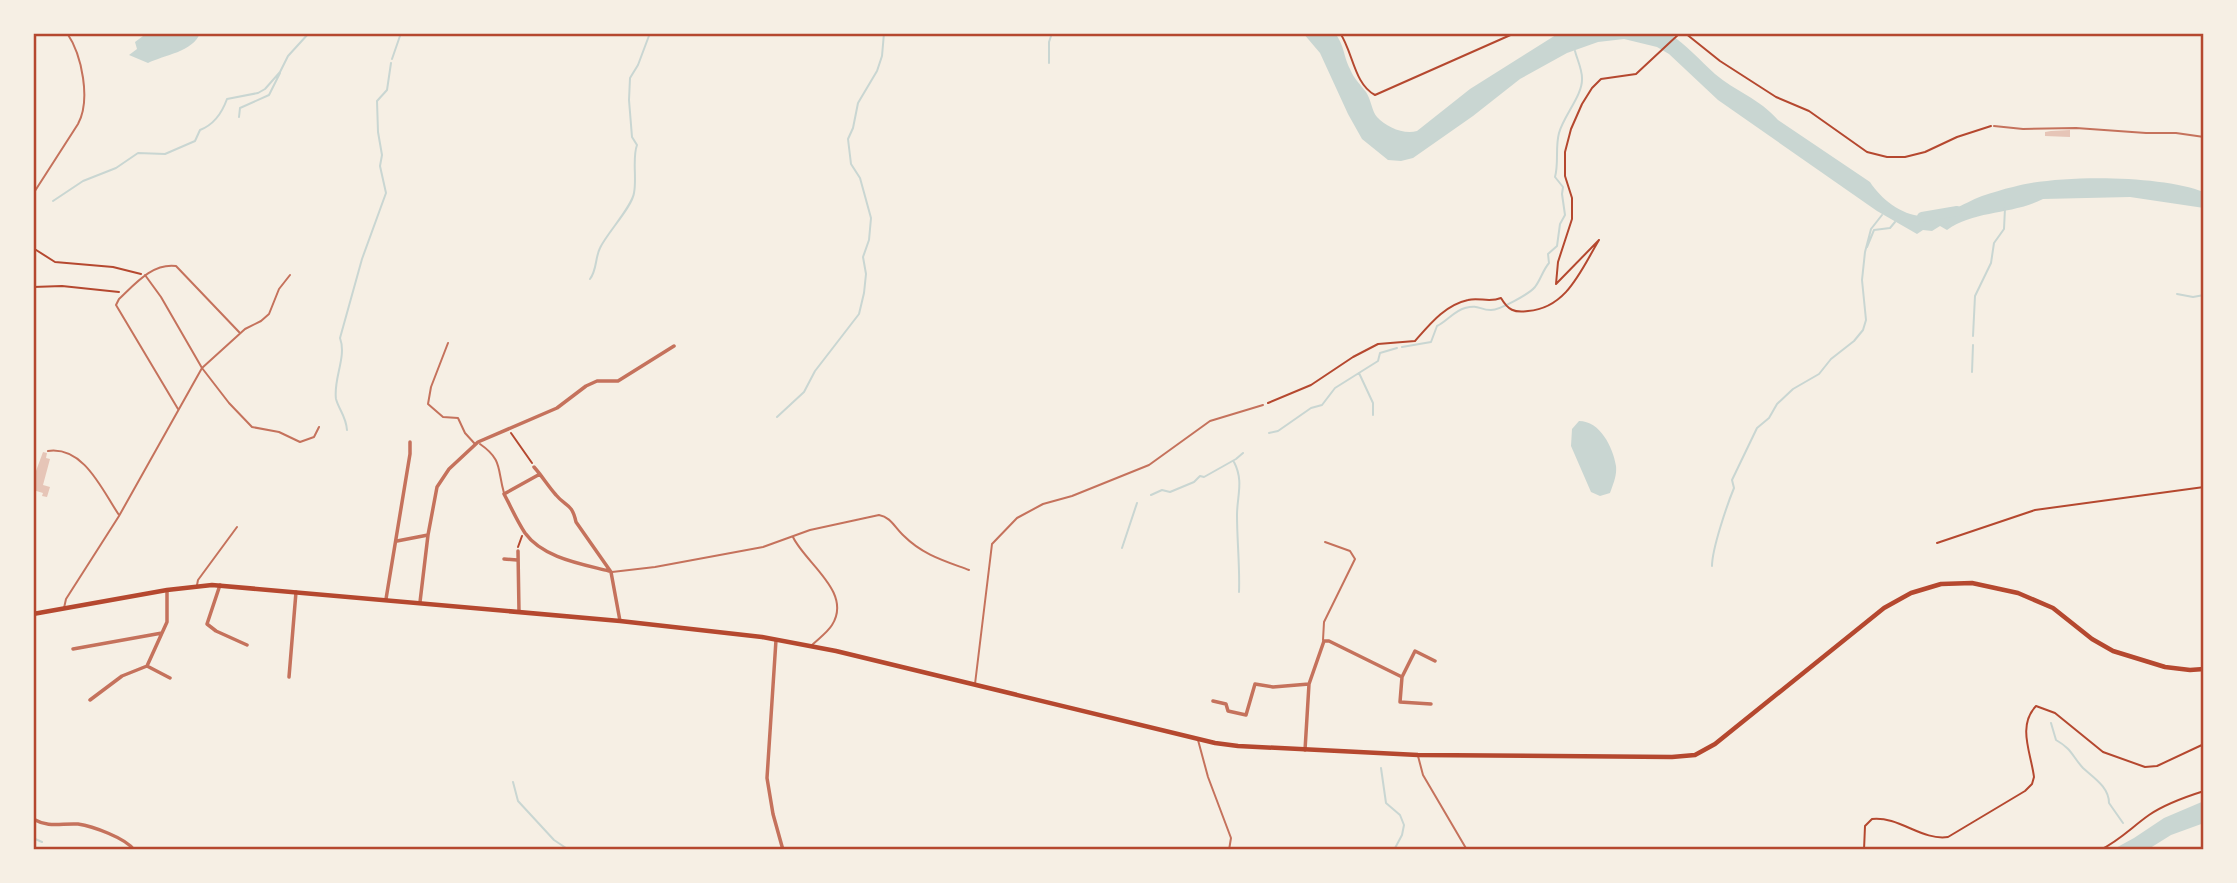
<svg xmlns="http://www.w3.org/2000/svg" width="2237" height="883" font-family="'IBM Plex Serif',serif">
<style>
.water{fill:#c9d6d2}
.lines{fill:none;stroke-linecap:round;stroke-linejoin:round}
.stream{stroke:#c9d6d2;stroke-width:2}
.river{stroke:#c9d6d2;stroke-width:10}
.building{fill:#e6c5b7}
.path{stroke:#b5482f;stroke-width:2}
.service{stroke:#c5725c;stroke-width:2}
.minor{stroke:#c5725c;stroke-width:3.5}
.secondary{stroke:#b5482f;stroke-width:4.5}
.neatline{fill:none;stroke:#b5482f;stroke-width:2.5}
</style>
<rect width="100%" height="100%" fill="#f6efe4"/>
<!-- water -->
<path class="water" d="M 147,33 L 200,33 C 193,52 164,55 148,63 L 129,55 L 137,49 L 135,42 Z
M 1303,33 L 1335,33 C 1345,47 1343,55 1350,69 C 1354,79 1360,84 1366,92 C 1371,99 1372,112 1377,117 C 1386,127 1404,135 1417,131 L 1470,89 L 1559,33 L 1669,33 C 1686,45 1700,60 1715,74 C 1735,91 1760,99 1778,120 L 1870,182 C 1881,199 1901,215 1922,216 C 1946,217 1961,204 1982,196 C 1992,193 2003,189 2013,187 C 2058,174 2161,175 2204,192 L 2204,208 L 2130,197 L 2043,199 C 2012,215 1975,210 1947,230 L 1940,226 L 1932,231 L 1923,230 L 1917,234 L 1877,211 L 1718,100 L 1669,54 L 1657,47 L 1624,39 L 1598,42 L 1567,53 L 1520,79 L 1473,116 L 1413,158 L 1401,161 L 1388,160 L 1362,139 L 1348,114 L 1320,53 Z
M 1579,421 C 1600,421 1613,447 1616,466 C 1617,476 1613,484 1610,493 L 1600,496 L 1591,492 L 1571,446 L 1572,429 Z
M 2204,801 L 2204,823 L 2171,835 L 2147,850 L 2112,850 L 2134,838 L 2164,818 Z"/>
<g class="lines">
<!-- stream -->
<path class="stream" d="M 392,59 L 401,33
M 1049,63 L 1049,42 L 1052,33
M 239,117 L 240,108 L 269,95 L 280,73
M 53,201 L 83,181 L 116,168 L 138,153 L 165,154 L 195,141 L 200,130 C 213,125 222,113 227,99 L 258,93 L 265,89 L 280,72 L 288,56 L 309,33
M 1867,247 L 1874,230 L 1890,228 L 1895,222
M 590,279 C 597,270 595,258 600,248 C 607,233 632,207 634,193 C 637,178 632,158 637,145 L 632,137 L 629,100 L 630,78 L 638,65 L 650,33
M 2177,294 L 2193,297 L 2204,295
M 1973,336 L 1975,296 L 1991,263 L 1994,243 L 2004,229 L 2005,208
M 1402,347 L 1431,342 L 1437,326 C 1447,321 1454,311 1465,308 C 1479,304 1479,310 1491,310 C 1500,310 1529,294 1535,287 C 1541,279 1543,270 1549,263 L 1548,254 L 1557,246 L 1560,224 L 1565,215 L 1562,194 L 1563,187 L 1555,177 C 1559,162 1555,148 1559,133 C 1564,115 1583,95 1582,78 C 1582,69 1577,59 1575,51
M 1972,372 L 1973,345
M 1359,373 L 1373,403 L 1373,415
M 777,417 L 804,392 L 815,371 L 859,314 L 864,293 L 866,274 L 863,257 L 869,240 L 871,218 L 860,178 L 851,164 L 848,139 L 853,128 L 858,103 L 877,71 L 882,56 L 884,33
M 347,430 C 346,416 339,410 336,399 C 333,379 347,357 340,338 L 362,259 L 386,193 L 380,166 L 382,155 L 378,132 L 377,101 L 387,90 L 391,63
M 1269,433 L 1278,431 L 1311,408 L 1322,405 L 1335,388 L 1378,361 L 1380,353 L 1397,348
M 1234,462 C 1244,481 1237,496 1237,515 C 1237,541 1240,567 1239,592
M 1151,495 L 1162,490 L 1170,492 L 1194,482 L 1200,476 L 1204,477 L 1236,459 L 1243,453
M 1122,548 L 1137,503
M 1712,566 C 1712,549 1727,505 1734,488 L 1732,480 L 1757,428 L 1769,418 L 1777,404 L 1793,389 L 1819,374 L 1831,359 L 1854,341 L 1863,330 L 1866,320 L 1862,280 L 1865,252 L 1871,229 L 1882,215
M 2051,723 L 2056,740 C 2072,749 2072,756 2083,768 C 2094,778 2109,787 2109,803 L 2123,823
M 1381,768 L 1386,803 L 1400,815 L 1404,825 L 1402,835 L 1394,850
M 513,782 L 518,801 L 554,840 L 569,850
M 33,838 L 42,842"/>
<!-- river -->
<path class="river" d="M 1922,217 L 1957,211"/>
</g>
<!-- building -->
<path class="building" d="M 2070,130 L 2070,137 L 2045,136 L 2045,132 L 2051,131 Z
M 43,452 L 47,453 L 46,458 L 50,459 L 43,485 L 50,487 L 47,497 L 42,496 L 43,493 L 33,490 L 33,479 Z"/>
<g class="lines">
<!-- path -->
<path class="path" d="M 1340,33 C 1353,52 1354,84 1375,95 L 1515,33
M 1685,33 L 1720,61 L 1776,97 L 1809,111 L 1867,152 L 1887,157 L 1905,157 L 1925,152 L 1957,137 L 1991,126
M 1599,240 L 1556,284 L 1558,262 L 1572,219 L 1572,198 L 1565,176 L 1565,152 L 1571,129 L 1582,104 L 1592,88 L 1601,79 L 1636,74 L 1680,33
M 33,248 L 55,262 L 113,267 L 141,274
M 33,287 L 62,286 L 119,292
M 1268,403 L 1311,385 L 1353,357 L 1378,344 L 1415,341 C 1430,324 1445,305 1468,300 C 1479,297 1489,303 1501,298 C 1508,310 1514,313 1528,311 C 1567,308 1581,270 1599,240
M 511,433 L 532,463
M 1937,543 L 2035,510 L 2204,487
M 518,547 L 522,536
M 1864,850 L 1865,826 L 1872,819 C 1899,816 1922,841 1948,837 L 2025,791 L 2032,784 L 2034,777 C 2031,753 2017,726 2036,706 L 2055,713 L 2103,752 L 2145,767 L 2157,766 L 2204,744
M 2100,850 C 2119,841 2132,827 2149,815 C 2165,804 2185,797 2204,791"/>
<!-- service -->
<path class="service" d="M 1994,126 L 2023,129 L 2076,128 L 2146,133 L 2176,133 L 2204,137
M 33,194 L 78,124 C 91,100 82,55 67,33
M 145,275 L 161,297 L 202,368 L 229,403 L 252,427 L 279,432 L 300,442 L 314,437 L 319,427
M 448,343 L 431,387 L 428,404 L 443,417 L 458,418 L 465,433 L 475,444
M 178,409 L 116,305 L 119,299 C 135,284 152,263 176,266 L 239,332
M 480,444 C 503,460 497,469 504,493
M 48,451 C 84,446 102,490 119,515
M 793,537 C 805,563 853,592 832,625 C 827,633 818,639 812,645
M 612,572 L 655,567 L 763,547 L 810,530 L 879,515 C 891,517 895,528 904,536 C 923,555 945,561 969,570
M 197,585 L 198,580 L 237,527
M 64,608 L 66,599 L 119,516 L 202,368 L 245,329 L 261,321 L 269,314 L 279,289 L 290,275
M 1323,640 L 1324,622 L 1355,559 L 1350,551 L 1325,542
M 975,684 L 992,544 L 1017,518 L 1043,504 L 1072,496 L 1149,465 L 1210,421 L 1263,405
M 1198,740 L 1208,777 L 1231,838 L 1229,850
M 1418,756 L 1423,775 L 1467,850"/>
<!-- minor -->
<path class="minor" d="M 534,467 C 542,476 548,486 556,495 C 566,507 572,503 576,522 L 611,572 L 620,621
M 540,474 L 504,494 C 511,507 517,521 525,533 C 543,558 582,564 609,571
M 397,541 L 428,535
M 518,551 L 519,612
M 504,559 L 517,560
M 220,585 L 207,624 L 216,631 L 247,645
M 386,599 L 410,454 L 410,442
M 420,602 L 428,535 L 437,487 L 449,469 L 478,442 L 557,408 L 586,386 L 597,381 L 618,381 L 674,346
M 776,640 L 767,778 L 773,814 L 783,850
M 73,649 L 162,633
M 147,666 L 170,678
M 289,677 L 296,592
M 1402,677 L 1400,702 L 1431,704
M 90,700 L 122,676 L 147,666 L 167,622 L 167,590
M 1213,701 L 1226,704 L 1228,711 L 1246,715 L 1255,684 L 1273,687 L 1309,684
M 1305,750 L 1309,684 L 1324,641 L 1329,641 L 1402,677 L 1415,651 L 1435,661
M 33,819 C 49,828 61,823 78,824 C 92,826 126,838 134,850"/>
<!-- secondary -->
<path class="secondary" d="M 33,614 L 167,590 L 212,585 L 620,621 L 762,637 L 836,651 L 1215,743 L 1238,746 L 1418,755 L 1672,757 L 1695,755 L 1715,744 L 1884,608 L 1911,593 L 1941,584 L 1972,583 L 2018,593 L 2053,608 L 2092,639 L 2113,651 L 2165,667 L 2190,670 L 2204,669"/>
</g>
<!-- border -->
<rect width="2237" height="883" fill="none" stroke="#f6efe4" stroke-width="70"/>
<rect x="35" y="35" width="2167" height="813" class="neatline"/>
</svg>
